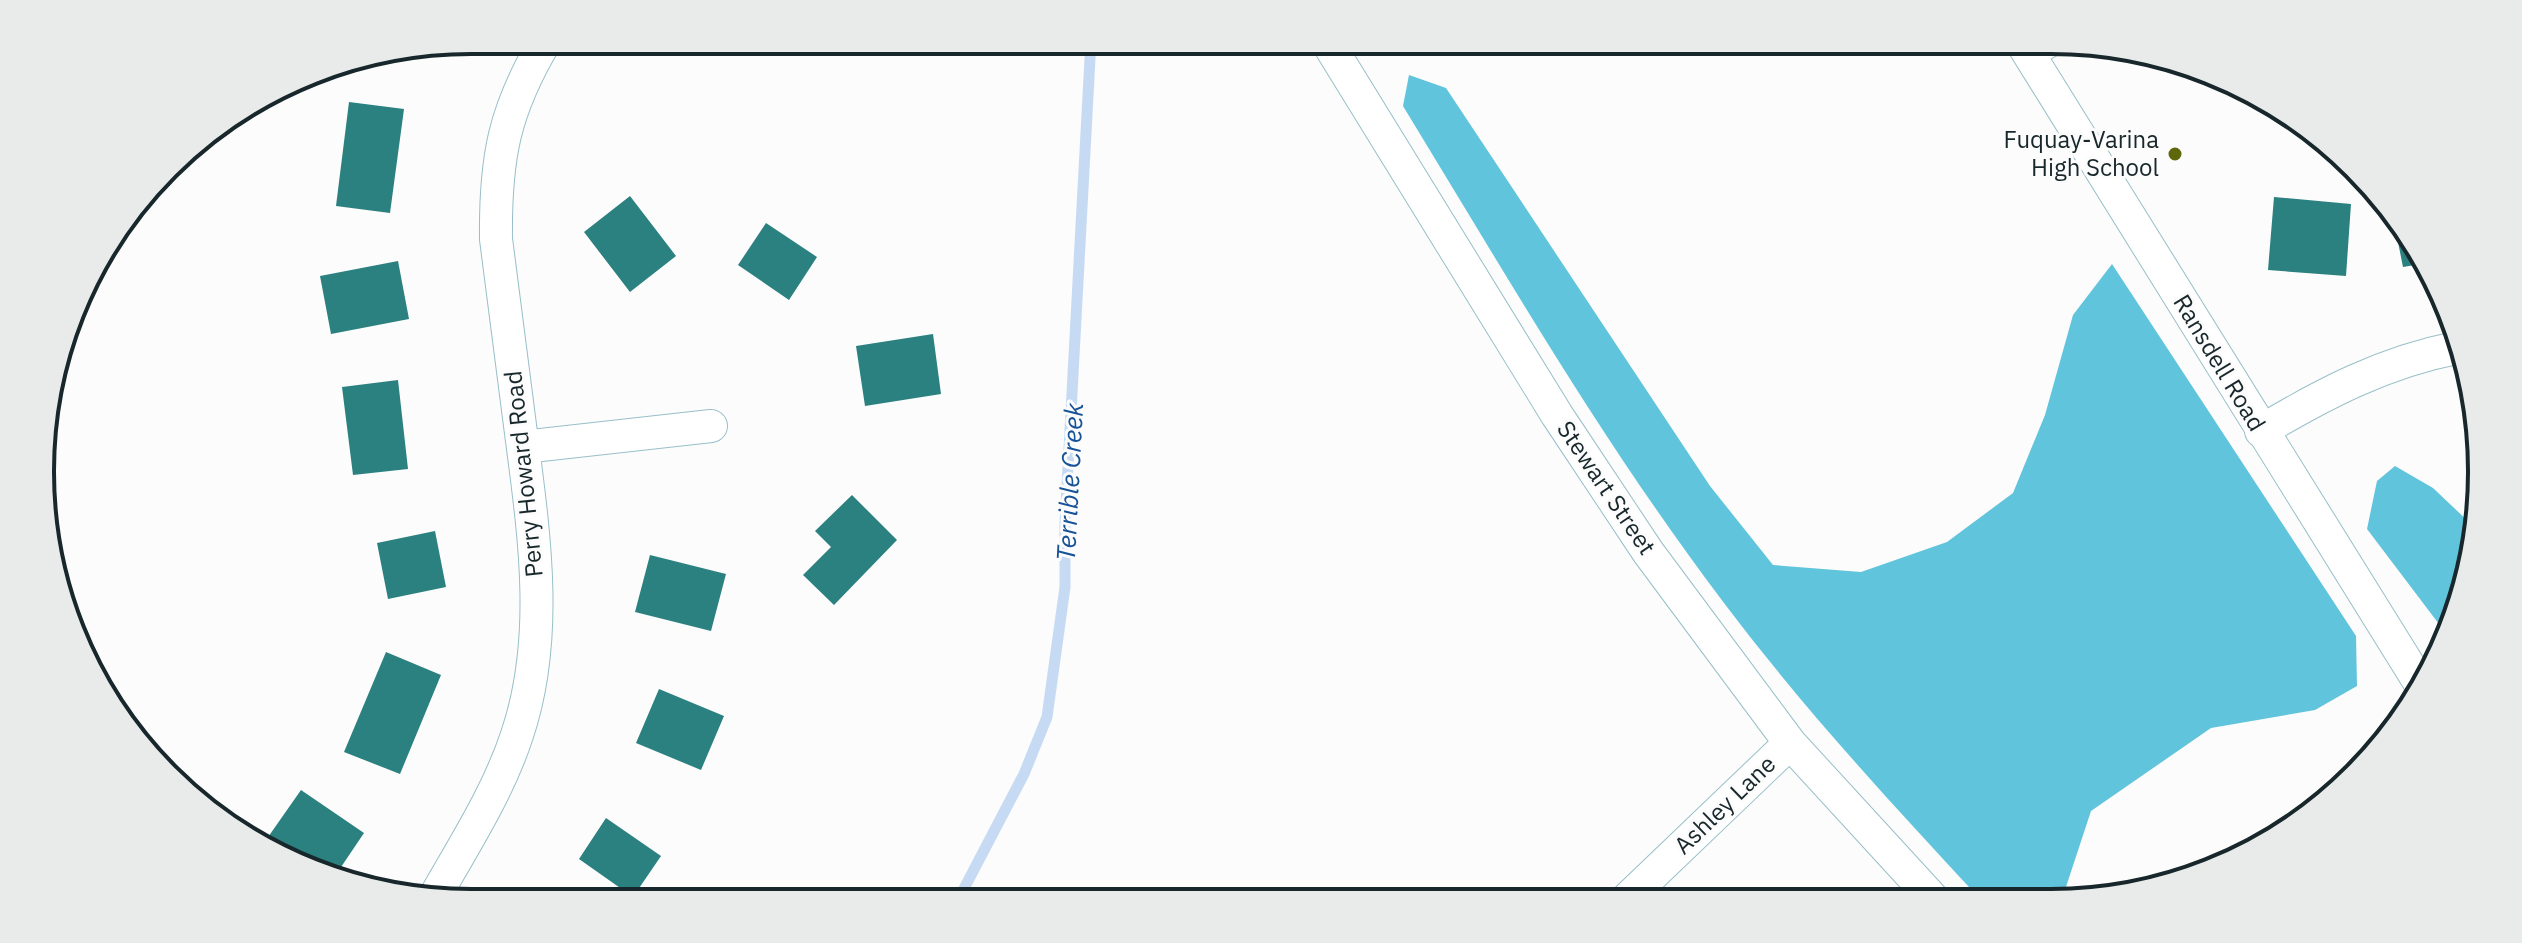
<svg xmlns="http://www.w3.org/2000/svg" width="2522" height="943" font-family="'IBM Plex Sans',sans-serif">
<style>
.forest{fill:#60c4dc}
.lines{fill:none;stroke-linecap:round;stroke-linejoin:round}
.stream{stroke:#c7daf3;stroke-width:11}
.building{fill:#2b8080}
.lane-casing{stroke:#98bfc9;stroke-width:18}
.street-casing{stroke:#98bfc9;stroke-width:34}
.lane{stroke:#fff;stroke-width:16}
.street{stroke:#fff;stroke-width:32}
.poi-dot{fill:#5e680b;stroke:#fbfcfb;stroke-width:3}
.labels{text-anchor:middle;stroke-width:6;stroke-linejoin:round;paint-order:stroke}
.poi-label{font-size:24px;fill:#18272b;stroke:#fbfcfb;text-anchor:end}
.street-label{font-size:24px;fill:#18272b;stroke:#fbfcfb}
.water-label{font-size:26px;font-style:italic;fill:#155298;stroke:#fbfcfb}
.rim{fill:none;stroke:#18272b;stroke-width:4}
</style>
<rect width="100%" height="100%" fill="#fbfcfb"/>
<!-- forest -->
<path class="forest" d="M 1409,75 L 1446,88 L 1710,486 L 1773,565 L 1861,572 L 1947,542 L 2013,493 L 2045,415 L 2073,315 L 2112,264 L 2356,636 L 2357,686 L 2315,710 L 2211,728 L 2091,811 L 2062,899 L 1981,900 C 1891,803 1804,709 1724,603 C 1605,446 1506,275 1403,106 Z
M 2395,466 L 2433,488 L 2471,524 L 2467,584 L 2445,632 L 2367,529 L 2377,481 Z"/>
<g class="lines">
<!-- stream -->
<path class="stream" d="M 957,902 L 1024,774 L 1047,717 L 1065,587 L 1065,523 L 1091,40"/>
</g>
<!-- building -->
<path class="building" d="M 349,102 L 404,109 L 390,213 L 336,206 Z
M 630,196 L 676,256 L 630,292 L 584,232 Z
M 2274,197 L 2351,204 L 2346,276 L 2268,270 Z
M 134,211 L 99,267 L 95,264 L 98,256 Z
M 2394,222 L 2424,256 L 2427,263 L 2403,267 Z
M 766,223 L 817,257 L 789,300 L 738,265 Z
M 398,261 L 409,319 L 331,334 L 320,276 Z
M 933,334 L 941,394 L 865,406 L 856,346 Z
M 398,380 L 408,469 L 353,475 L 342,387 Z
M 852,495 L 897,540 L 834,605 L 803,575 L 831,547 L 815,531 Z
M 435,531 L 446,587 L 388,599 L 377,543 Z
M 650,555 L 726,574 L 711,631 L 635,612 Z
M 386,652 L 441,675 L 400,774 L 344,752 Z
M 659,689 L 724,716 L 701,770 L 636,743 Z
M 301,790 L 364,833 L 335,876 L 266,840 Z
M 606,818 L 661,856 L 633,897 L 579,859 Z"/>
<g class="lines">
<defs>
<path id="lane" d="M 2032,60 L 2064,42"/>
<path id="street" d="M 1326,40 L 1557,415 L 1648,552 L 1790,743 L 1934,900
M 2020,40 L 2421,685
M 2261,431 C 2323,394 2384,362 2456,348
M 523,447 L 711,426
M 434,898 C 464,845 498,793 517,735 C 550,637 534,533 521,433 C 513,368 504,304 496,239 C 495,158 504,110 546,40
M 1626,900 L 1790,743"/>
</defs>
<!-- lane casing -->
<use href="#lane" class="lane-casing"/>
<!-- street casing -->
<use href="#street" class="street-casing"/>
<!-- lane -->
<use href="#lane" class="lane"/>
<!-- street -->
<use href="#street" class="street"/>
</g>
<!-- markers -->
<circle class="poi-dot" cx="2175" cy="154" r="8"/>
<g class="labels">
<!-- poi labels -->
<g class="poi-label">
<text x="2159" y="148">Fuquay-Varina<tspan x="2159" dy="28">High School</tspan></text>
</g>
<!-- street labels -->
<g class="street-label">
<text transform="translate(2219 363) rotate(59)" y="8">Ransdell Road</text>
<text transform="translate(524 474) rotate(-96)" y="8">Perry Howard Road</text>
<text transform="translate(1606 488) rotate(56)" y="8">Stewart Street</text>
<text transform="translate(1725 805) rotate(-44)" y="8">Ashley Lane</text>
</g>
<!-- water labels -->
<g class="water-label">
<text transform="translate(1070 482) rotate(-87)" y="9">Terrible Creek</text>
</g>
</g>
<!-- crop -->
<path d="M0 0H2522V943H0ZM471 54H2051A417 417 0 0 1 2468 471V472A417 417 0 0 1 2051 889H471A417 417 0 0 1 54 472V471A417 417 0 0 1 471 54Z" fill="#e9ebea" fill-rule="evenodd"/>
<path class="rim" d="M471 54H2051A417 417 0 0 1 2468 471V472A417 417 0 0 1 2051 889H471A417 417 0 0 1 54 472V471A417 417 0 0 1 471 54Z"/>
</svg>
